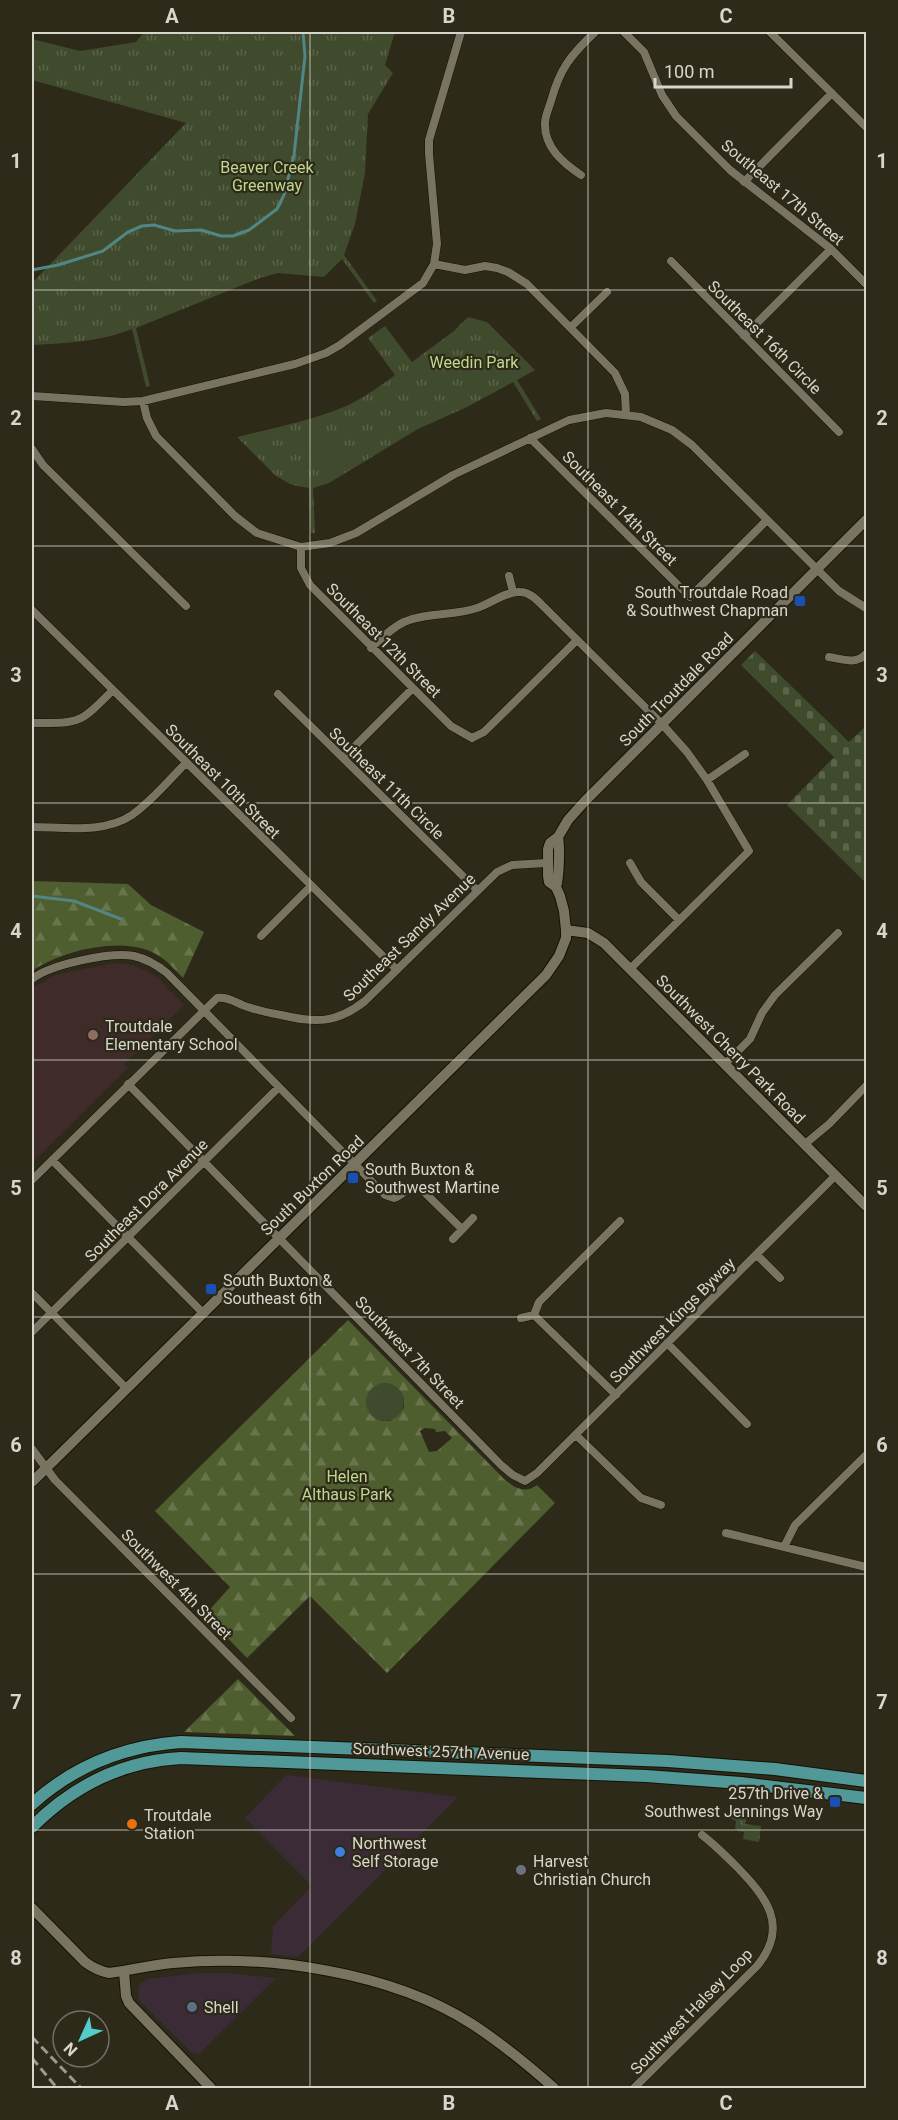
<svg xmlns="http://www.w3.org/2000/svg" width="898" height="2120" font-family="Roboto,sans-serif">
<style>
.commercial{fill:#3b2b37}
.education{fill:#3f2b2a}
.grass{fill:url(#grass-tufts)}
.forest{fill:url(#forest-firs);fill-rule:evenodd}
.cemetery{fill:url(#cemetery-stones)}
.garden{fill:#404a2c}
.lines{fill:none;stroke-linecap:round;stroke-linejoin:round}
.stream{stroke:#508786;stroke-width:3}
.street-casing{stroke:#161204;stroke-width:9}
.secondary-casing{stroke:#161204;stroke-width:12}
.primary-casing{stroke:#161204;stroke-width:14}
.street{stroke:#797462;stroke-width:8}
.secondary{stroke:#797462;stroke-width:10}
.primary{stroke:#519998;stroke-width:12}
.rail{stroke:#9c998d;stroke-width:3;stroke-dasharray:9 4.5;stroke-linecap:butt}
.grid{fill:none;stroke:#d8d6cc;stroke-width:1.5;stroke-opacity:0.55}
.transit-dot{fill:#1a4fb4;stroke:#2e2a19;stroke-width:2}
.education-dot{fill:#8d6e63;stroke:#2e2a19;stroke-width:2}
.food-dot{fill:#e8710a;stroke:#2e2a19;stroke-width:2}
.shop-dot{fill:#3f7fe0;stroke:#2e2a19;stroke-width:2}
.worship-dot{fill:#6b7280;stroke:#2e2a19;stroke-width:2}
.service-dot{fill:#5c6f8a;stroke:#2e2a19;stroke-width:2}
.labels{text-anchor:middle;stroke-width:4.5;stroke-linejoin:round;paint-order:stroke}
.park-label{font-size:16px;fill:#bed88d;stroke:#2e2a19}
.street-label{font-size:16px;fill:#d8d6cc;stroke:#2e2a19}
.poi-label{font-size:16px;fill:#d8d6cc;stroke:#2e2a19;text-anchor:start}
.neatline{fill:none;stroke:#d8d6cc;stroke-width:2}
.grid-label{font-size:20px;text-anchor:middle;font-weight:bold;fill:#d8d6cc}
</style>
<defs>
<pattern id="grass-tufts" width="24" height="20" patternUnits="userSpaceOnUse" patternTransform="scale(1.5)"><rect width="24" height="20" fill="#404a2c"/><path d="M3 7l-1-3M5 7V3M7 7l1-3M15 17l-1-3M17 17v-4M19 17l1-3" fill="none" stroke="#5b6349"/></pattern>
<pattern id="forest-firs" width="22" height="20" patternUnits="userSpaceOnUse" patternTransform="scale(1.5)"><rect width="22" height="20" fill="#4f5e2f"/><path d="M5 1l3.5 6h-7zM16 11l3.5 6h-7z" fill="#68744c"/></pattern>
<pattern id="cemetery-stones" width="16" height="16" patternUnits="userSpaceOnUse" patternTransform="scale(1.5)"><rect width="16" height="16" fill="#404a2c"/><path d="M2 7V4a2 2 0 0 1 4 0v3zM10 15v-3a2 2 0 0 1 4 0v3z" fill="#5b6349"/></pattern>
</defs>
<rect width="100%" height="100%" fill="#2e2a19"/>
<!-- commercial -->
<path class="commercial" d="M 286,1775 L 458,1797 L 298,1957 L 271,1954 L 273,1926 L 312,1886 L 245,1818 Z
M 199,1973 L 227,1973 L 276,1978 L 199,2054 L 191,2052 L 139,2000 L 138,1990 L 140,1984 L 147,1979 Z"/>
<!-- education -->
<path class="education" d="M 113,963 L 133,965 L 147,971 L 158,978 L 184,1005 L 124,1064 L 127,1069 L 32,1163 L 32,988 L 55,975 Z"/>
<!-- grass -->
<path class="grass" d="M 144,32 L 395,32 L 385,65 L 393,73 L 368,114 L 365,173 L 355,224 L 344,255 L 377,301 L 374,303 L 342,259 L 324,277 L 278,273 L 260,278 L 136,328 L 150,386 L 146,387 L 132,329 C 99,342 67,343 32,345 L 32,283 L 186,123 L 32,80 L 32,39 L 80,51 L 136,42 Z
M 468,317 L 487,322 L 535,370 L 517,380 L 541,419 L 537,421 L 513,382 L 467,407 L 418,429 L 329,483 L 313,488 L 315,533 L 311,533 L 309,488 L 292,485 L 276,476 L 237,437 C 273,428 310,421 344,407 C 362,399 379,387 395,375 L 368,338 L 385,326 L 412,362 L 454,331 Z
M 735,1810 L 747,1812 L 745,1824 L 761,1826 L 759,1842 L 743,1839 L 744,1832 L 738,1831 L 735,1828 L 736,1821 L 730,1818 Z"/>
<!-- forest -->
<path class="forest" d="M 32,881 L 128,884 L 151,905 L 204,932 L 183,978 C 174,969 165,958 154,953 C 120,936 62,951 32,971 Z
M 348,1320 L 504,1479 C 515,1488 525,1494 537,1485 L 555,1503 L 387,1673 L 310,1596 L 247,1658 L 205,1615 L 230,1587 L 155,1511 ZM 404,1397 L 404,1408 L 390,1421 L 380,1421 ZM 425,1428 L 435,1429 L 436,1432 L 445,1431 L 452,1438 L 437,1451 L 429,1452 L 420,1431 Z
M 238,1679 L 295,1736 L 184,1732 Z"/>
<!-- cemetery -->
<path class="cemetery" d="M 755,651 L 849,742 L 866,726 L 866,883 L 787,805 L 834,757 L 741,665 Z"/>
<!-- garden -->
<path class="garden" d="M 319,427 L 327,447 L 309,454 L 301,435 Z
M 340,444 L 346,458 L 316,470 L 310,456 Z
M366 1402a19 19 0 1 1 38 0a19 19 0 1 1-38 0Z"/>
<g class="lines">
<!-- stream -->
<path class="stream" d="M 32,270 L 58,265 L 103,251 L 128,232 L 142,226 L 154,225 L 175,231 L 201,230 L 221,236 L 233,236 L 249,230 L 277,209 L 284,195 L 294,155 L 305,56 L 303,32
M 32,896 L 74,901 L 121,919"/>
<defs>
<path id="street" d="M 624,32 L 644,52 L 662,95 L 676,116 L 730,170 L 831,249 L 866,284
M 770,32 L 866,127
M 581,175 C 563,163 544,147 545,123 C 545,116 549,108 551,101 C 560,68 571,55 595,32
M 744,182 L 832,93
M 671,261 L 839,432
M 434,264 L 465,270 L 485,266 L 497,268 L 508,272 L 527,284 L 615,373 L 625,394 L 626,414
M 571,327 L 607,292
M 744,336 L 831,249
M 32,396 L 124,402 L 143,401 L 295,364 L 326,353 L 340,345 L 423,283 L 434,264 L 437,244 L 429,154 L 429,140 L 461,32
M 143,401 L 147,418 L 156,436 L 235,516 L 257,533 L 301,547 L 330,543 L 356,533 L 453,475 L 569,420 L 606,413 L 641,417 L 672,430 L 692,445 L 839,591 L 866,608
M 530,438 L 690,597 L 767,520
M 32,449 L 43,465 L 186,606
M 301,547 L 301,568 L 310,585 L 451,726 L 472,738
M 509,576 L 513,592
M 32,610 L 397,970
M 371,648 C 382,638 391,628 404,622 C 427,612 454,616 477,608 C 490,604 506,591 520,592 C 530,592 537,600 543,606 L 662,724 L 687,752 L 707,780 L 749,851 L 630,969
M 829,657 C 842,659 856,665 866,654
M 278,694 L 477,890
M 32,723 C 80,723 78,725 113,690
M 472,738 L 484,732 L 577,640
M 343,758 L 413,688
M 707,780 L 745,754
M 32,827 C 63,827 104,834 132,815 C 152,801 169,780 186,763
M 630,863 L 641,882 L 679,920
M 261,936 L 311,886
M 32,979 C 51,964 110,952 134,956 C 147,959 157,965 167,973 L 385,1195 L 394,1198 C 404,1195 408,1184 419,1187 L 462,1229
M 725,1064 L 750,1039 L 762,1013 L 775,995 L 838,933
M 128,1084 L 501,1465 L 513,1475 L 525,1481 L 537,1473 L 836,1175
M 805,1144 L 829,1124 L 866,1086
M 52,1160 L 203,1313
M 32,1180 L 217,998 C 228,996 238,1004 248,1007 C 259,1011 270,1013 281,1015 C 315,1023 336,1024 365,1001 L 497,872 L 512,865 L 546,863
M 453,1239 L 473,1218
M 757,1255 L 780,1278
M 32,1293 L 127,1389
M 534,1315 L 539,1302 L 620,1221
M 534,1315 L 616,1395
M 521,1318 L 534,1315
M 32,1332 L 279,1087
M 667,1343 L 747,1424
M 576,1435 L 641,1498 L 661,1505
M 32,1449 L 55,1480 L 291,1718
M 726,1533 L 866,1567
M 784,1547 L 795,1525 L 866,1455
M 634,2088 L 757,1966 C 790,1926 766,1897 737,1867 C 726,1856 715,1845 702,1835"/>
<path id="secondary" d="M 556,887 C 559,878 560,847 558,837
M 566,930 L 588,933 L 604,943 L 866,1206
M 32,1482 L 546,975 L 559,956 L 566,938 L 566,930 L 564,911 L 560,896 L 556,887 L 549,882 L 548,876 L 548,849 L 550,843 L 558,837 L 568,820 L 585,801 L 866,520
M 32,1908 L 85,1962 C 93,1968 99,1971 109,1973 C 131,1970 151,1965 173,1963 C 267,1954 391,1972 472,2024 C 501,2043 528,2065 554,2088
M 124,1971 L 126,1996 L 129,2003 L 211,2088"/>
<path id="primary" d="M 32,1804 C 74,1766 124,1746 181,1742 L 668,1761 L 775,1769 L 866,1781
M 32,1827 C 73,1786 122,1761 181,1758 L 646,1776 L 741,1783 L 866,1798"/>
</defs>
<!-- street casing -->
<use href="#street" class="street-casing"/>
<!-- secondary casing -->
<use href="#secondary" class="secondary-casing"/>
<!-- primary casing -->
<use href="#primary" class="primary-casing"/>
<!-- street -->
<use href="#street" class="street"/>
<!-- secondary -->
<use href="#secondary" class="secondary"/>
<!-- primary -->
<use href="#primary" class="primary"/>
<!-- rail -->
<path class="rail" d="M 32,2037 L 81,2088
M 32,2058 L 57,2088"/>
</g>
<!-- grid -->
<path class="grid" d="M 310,32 L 310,2088M 588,32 L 588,2088M 32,290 L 866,290M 32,546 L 866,546M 32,803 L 866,803M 32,1060 L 866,1060M 32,1317 L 866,1317M 32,1574 L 866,1574M 32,1830 L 866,1830"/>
<!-- markers -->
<g class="transit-dot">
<rect x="794" y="595" width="12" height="12" rx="3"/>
<rect x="347" y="1172" width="12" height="12" rx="3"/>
<rect x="205" y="1283" width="12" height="12" rx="3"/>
<rect x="829" y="1796" width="12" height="12" rx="3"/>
</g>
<circle class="education-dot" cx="93" cy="1035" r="6"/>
<circle class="food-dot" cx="132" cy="1824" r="6"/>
<circle class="shop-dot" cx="340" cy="1852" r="6"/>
<circle class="worship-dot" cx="521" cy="1870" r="6"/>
<circle class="service-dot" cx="192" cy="2007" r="6"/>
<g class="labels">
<!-- park labels -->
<g class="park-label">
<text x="267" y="173">Beaver Creek<tspan x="267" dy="18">Greenway</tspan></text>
<text x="474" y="368">Weedin Park</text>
<text x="347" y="1482">Helen<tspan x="347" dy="18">Althaus Park</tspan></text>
</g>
<!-- street labels -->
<g class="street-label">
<text transform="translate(783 192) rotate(40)" y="6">Southeast 17th Street</text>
<text transform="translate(765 337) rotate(45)" y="6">Southeast 16th Circle</text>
<text transform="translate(620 508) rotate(45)" y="6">Southeast 14th Street</text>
<text transform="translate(384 640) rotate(45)" y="6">Southeast 12th Street</text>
<text transform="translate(676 689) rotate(-45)" y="6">South Troutdale Road</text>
<text transform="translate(223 781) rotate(45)" y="6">Southeast 10th Street</text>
<text transform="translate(387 783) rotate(44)" y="6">Southeast 11th Circle</text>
<text transform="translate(409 937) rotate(-44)" y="6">Southeast Sandy Avenue</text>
<text transform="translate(731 1049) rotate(45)" y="6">Southwest Cherry Park Road</text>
<text transform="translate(312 1185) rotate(-44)" y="6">South Buxton Road</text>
<text transform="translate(146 1200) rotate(-45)" y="6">Southeast Dora Avenue</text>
<text transform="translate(672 1320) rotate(-45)" y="6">Southwest Kings Byway</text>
<text transform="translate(410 1352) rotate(46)" y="6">Southwest 7th Street</text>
<text transform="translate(177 1584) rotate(45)" y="6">Southwest 4th Street</text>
<text transform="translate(441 1751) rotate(2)" y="6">Southwest 257th Avenue</text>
<text transform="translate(691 2011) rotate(-46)" y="6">Southwest Halsey Loop</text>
</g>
<!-- poi labels -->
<g class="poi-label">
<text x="788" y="598" text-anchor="end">South Troutdale Road<tspan x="788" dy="18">&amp; Southwest Chapman</tspan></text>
<text x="105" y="1032">Troutdale<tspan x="105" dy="18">Elementary School</tspan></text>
<text x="365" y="1175">South Buxton &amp;<tspan x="365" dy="18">Southwest Martine</tspan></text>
<text x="223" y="1286">South Buxton &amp;<tspan x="223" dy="18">Southeast 6th</tspan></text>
<text x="823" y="1799" text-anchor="end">257th Drive &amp;<tspan x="823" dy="18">Southwest Jennings Way</tspan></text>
<text x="144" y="1821">Troutdale<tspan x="144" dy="18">Station</tspan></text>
<text x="352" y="1849">Northwest<tspan x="352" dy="18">Self Storage</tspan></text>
<text x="533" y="1867">Harvest<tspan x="533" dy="18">Christian Church</tspan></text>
<text x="204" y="2013">Shell</text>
</g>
</g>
<!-- border -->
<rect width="898" height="2120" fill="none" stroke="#2e2a19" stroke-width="66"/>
<!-- north arrow -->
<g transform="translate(81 2039) rotate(225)"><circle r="28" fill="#2e2a19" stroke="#726f61" stroke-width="1.5"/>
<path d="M0-4.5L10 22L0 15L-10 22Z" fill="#53cdcb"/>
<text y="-9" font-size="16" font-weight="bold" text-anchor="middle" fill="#d8d6cc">N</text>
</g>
<!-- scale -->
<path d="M655 78v9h136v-9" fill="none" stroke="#d8d6cc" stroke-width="3"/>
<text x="664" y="78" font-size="18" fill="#d8d6cc" stroke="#2e2a19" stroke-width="4.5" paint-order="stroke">100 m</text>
<rect x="33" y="33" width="832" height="2054" class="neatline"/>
<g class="grid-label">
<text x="172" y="23">A</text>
<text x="449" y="23">B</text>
<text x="726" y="23">C</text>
<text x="16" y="168">1</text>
<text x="882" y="168">1</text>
<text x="16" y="425">2</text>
<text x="882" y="425">2</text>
<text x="16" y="682">3</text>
<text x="882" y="682">3</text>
<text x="16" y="938">4</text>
<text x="882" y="938">4</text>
<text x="16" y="1195">5</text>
<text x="882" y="1195">5</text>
<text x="16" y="1452">6</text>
<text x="882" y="1452">6</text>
<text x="16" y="1709">7</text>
<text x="882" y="1709">7</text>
<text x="16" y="1965">8</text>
<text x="882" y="1965">8</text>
<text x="172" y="2110">A</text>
<text x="449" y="2110">B</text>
<text x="726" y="2110">C</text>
</g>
</svg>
